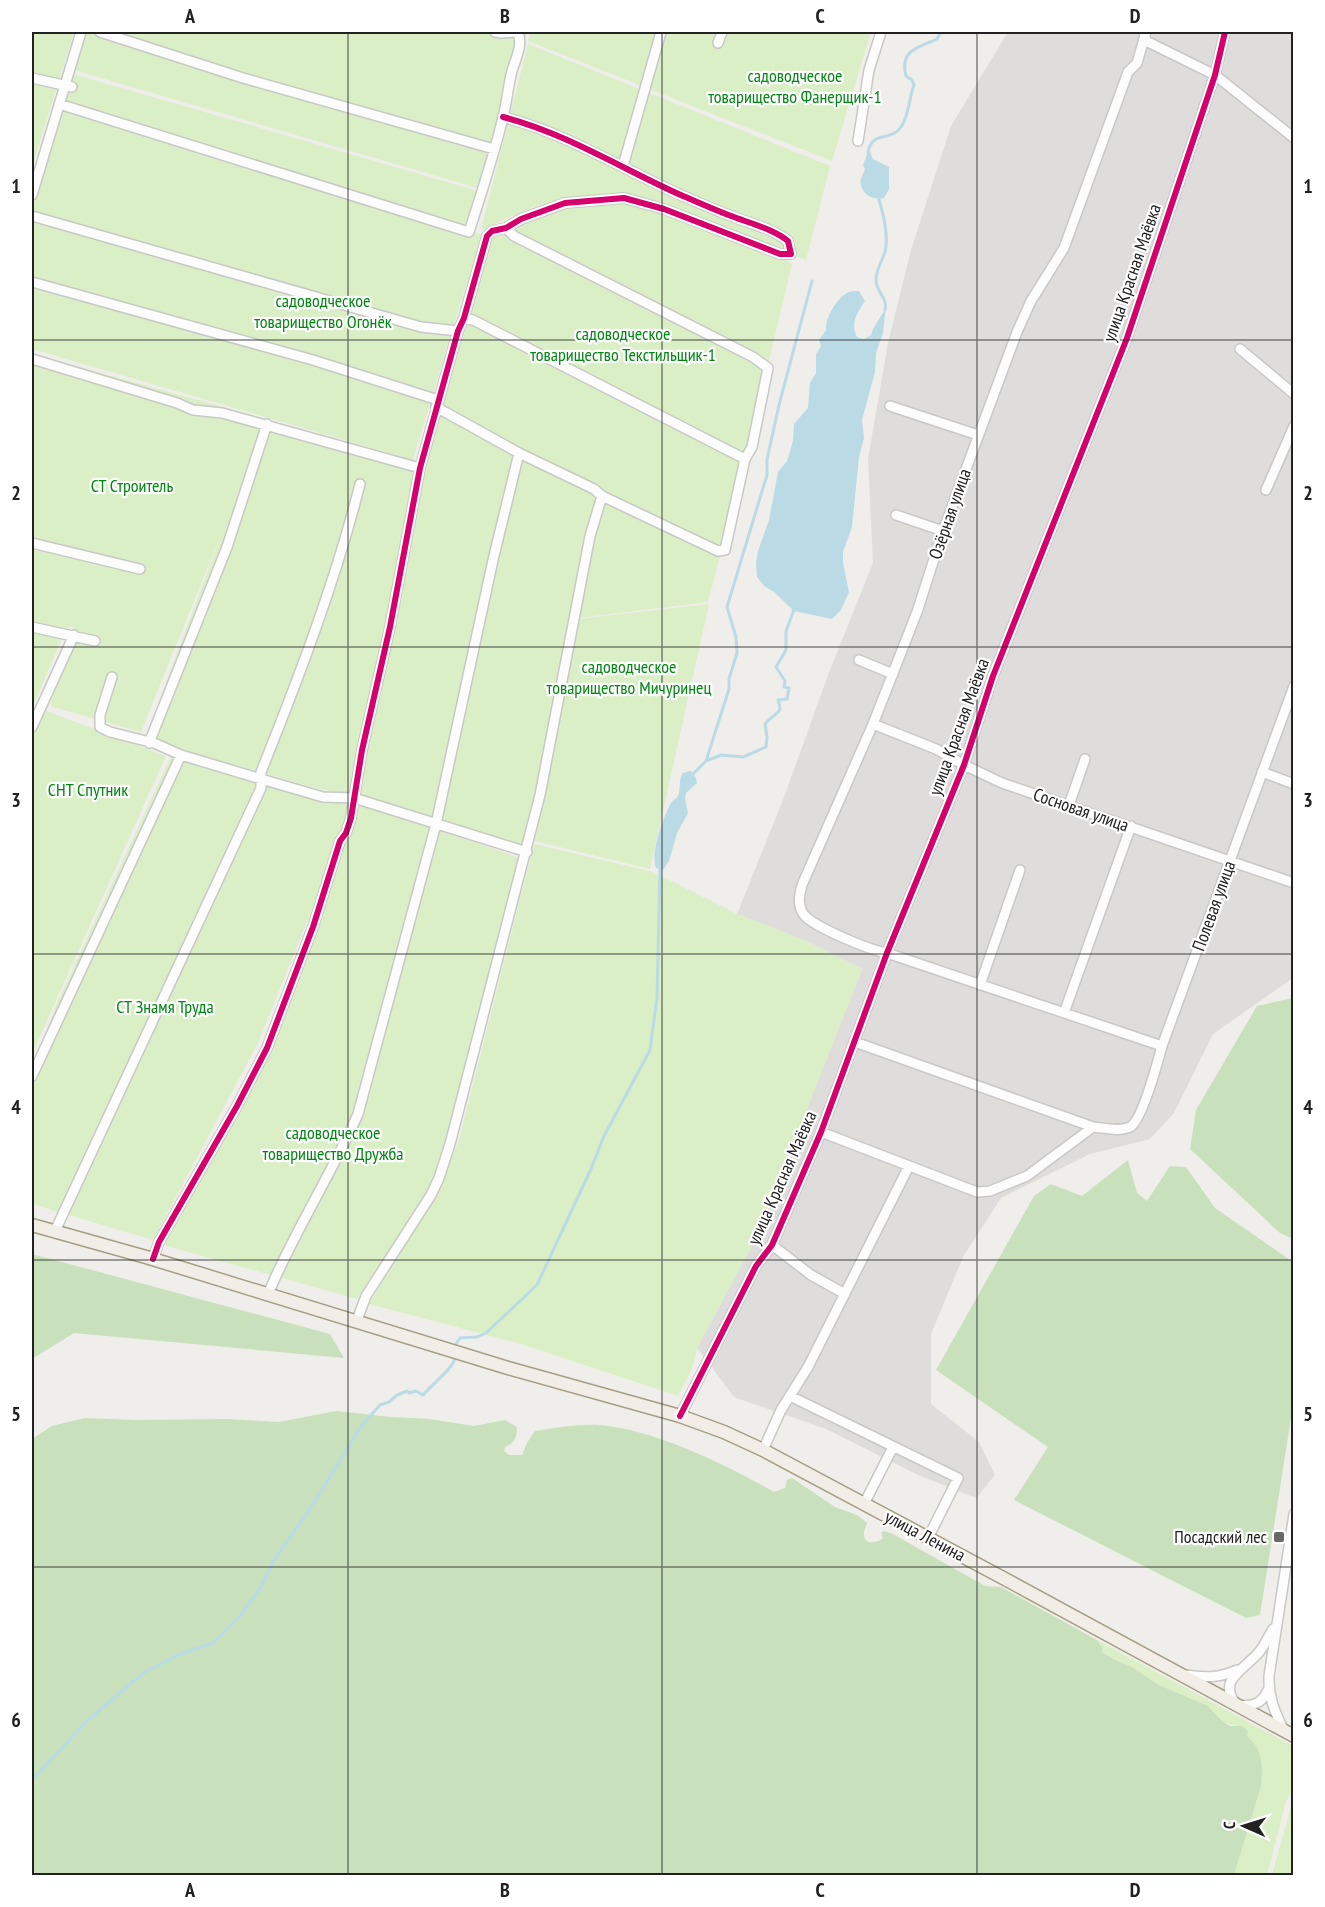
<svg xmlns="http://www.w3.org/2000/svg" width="1325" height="1907" font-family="'PT Sans Narrow',sans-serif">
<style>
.residential{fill:#dedddb}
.grass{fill:#daefc6}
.forest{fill:#c8e0bc}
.water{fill:#badbe6}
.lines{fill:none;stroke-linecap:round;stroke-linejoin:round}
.stream{stroke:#badbe6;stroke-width:3}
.minor-casing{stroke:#c8c8c6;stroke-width:12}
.major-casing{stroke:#a69d85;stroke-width:15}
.minor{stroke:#fdfcfc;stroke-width:9}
.major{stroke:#f2ede6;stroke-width:12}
.cycleway-casing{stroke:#fff;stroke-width:10}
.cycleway{stroke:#d6006c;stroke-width:6}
.grid{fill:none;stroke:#212121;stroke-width:1.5;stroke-opacity:0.55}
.poi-dot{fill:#696967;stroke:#fff;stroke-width:2}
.labels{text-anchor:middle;stroke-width:4.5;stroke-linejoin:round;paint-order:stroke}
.park-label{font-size:18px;fill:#018711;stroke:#fff}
.street-label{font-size:18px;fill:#212121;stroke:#fff}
.poi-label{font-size:18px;fill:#212121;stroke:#fff;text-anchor:end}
.neatline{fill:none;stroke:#212121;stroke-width:2}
.grid-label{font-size:20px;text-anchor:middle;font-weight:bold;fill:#212121}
</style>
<rect width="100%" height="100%" fill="#efeeea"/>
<!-- residential -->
<path class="residential" d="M 1008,32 L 1293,32 L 1293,978 L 1213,1034 L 1174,1113 L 1150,1139 L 1090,1154 L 1001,1198 L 963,1257 L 931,1334 L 931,1404 L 979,1442 L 995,1475 L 976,1498 L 918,1475 L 826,1429 L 734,1397 L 697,1348 L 756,1238 L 862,969 L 806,941 L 737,914 L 783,800 L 828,675 L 873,563 L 868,459 L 888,343 L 911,250 L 951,126 Z"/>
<!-- grass -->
<path class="grass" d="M 32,32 L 74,32 L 32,167 Z
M 76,32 L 527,32 L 488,191 L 67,68 Z
M 530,32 L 871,32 L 832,161 L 528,41 Z
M 528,44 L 830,166 L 806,260 L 668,209 L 792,263 L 723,556 L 694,542 L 720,556 L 708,602 L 578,618 L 578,619 L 709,604 L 650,869 L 535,841 L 569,659 L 525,847 L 390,806 L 305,785 L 145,739 L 224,527 L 141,732 L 50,706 L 74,626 L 66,629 L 33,706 L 166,756 L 32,1054 L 32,354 L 267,419 L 264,426 L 414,471 L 439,407 L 434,404 L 468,277 L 413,460 L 32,349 L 32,204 L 57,111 L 73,74 L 485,193 L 475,232 L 480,234 L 531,210 L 633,196 L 627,193 L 568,197 L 536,206 L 481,230 Z
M 172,754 L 356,801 L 258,1043 L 153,1240 L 32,1204 L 32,1067 L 58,1001 Z
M 357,802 L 520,858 L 448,1131 L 430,1188 L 357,1299 L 163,1245 L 263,1046 Z
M 534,844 L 653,872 L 737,914 L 806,941 L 862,969 L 756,1238 L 697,1348 L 692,1369 L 678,1396 L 518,1343 L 369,1304 L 436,1195 L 459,1140 Z
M 1097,1640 L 1293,1746 L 1293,1791 L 1286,1801 L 1267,1875 L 1234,1875 L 1261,1786 L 1262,1771 L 1246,1736 L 1236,1726 L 1223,1722 L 1208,1706 L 1159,1685 L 1130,1666 L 1115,1660 L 1102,1652 L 1102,1647 Z
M 1293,1800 L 1293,1875 L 1272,1875 L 1292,1803 Z"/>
<!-- forest -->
<path class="forest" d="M 1293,998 L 1294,998 L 1293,1239 L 1280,1233 L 1190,1149 L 1196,1110 L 1257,1006 Z
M 1128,1160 L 1137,1193 L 1147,1201 L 1170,1166 L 1186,1167 L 1215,1208 L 1293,1262 L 1293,1405 L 1260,1615 L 1246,1618 L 1014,1500 L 1048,1447 L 936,1370 L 1034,1196 L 1051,1184 L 1082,1196 Z
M 32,1254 L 330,1334 L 344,1358 L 74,1333 L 32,1359 Z
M 336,1411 L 391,1417 L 429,1419 L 474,1426 L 505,1420 L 517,1427 C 517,1437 515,1443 505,1447 L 504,1451 L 509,1455 L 522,1455 L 527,1443 L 535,1431 C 555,1428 578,1424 599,1425 C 653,1429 727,1465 774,1492 L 785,1488 L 787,1480 L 792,1478 L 835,1507 L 857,1515 L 867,1523 C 866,1527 864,1530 864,1533 C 863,1546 877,1543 883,1538 L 881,1533 L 884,1531 L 891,1533 L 985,1586 L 1001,1587 L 1097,1640 L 1102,1647 L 1102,1652 L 1115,1660 L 1130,1666 L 1159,1685 L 1208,1706 L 1223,1722 L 1230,1726 L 1242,1726 L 1248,1731 L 1247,1736 C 1263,1749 1263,1767 1261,1786 L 1234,1875 L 32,1875 L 32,1439 L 52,1426 L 85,1418 L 135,1420 L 228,1419 L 279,1422 Z"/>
<!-- water -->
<path class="water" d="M 869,149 L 873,159 L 889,167 L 889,189 L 884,198 C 872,201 858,192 861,179 C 862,175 864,173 865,169 L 863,165 Z
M 859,291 L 865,301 C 857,314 850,322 857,337 L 864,339 L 871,335 C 874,324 882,317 886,306 L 883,333 L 876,353 L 875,372 L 862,420 L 864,438 L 859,457 L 852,527 L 843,552 L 843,563 L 849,592 L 841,610 L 832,619 L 794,611 L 774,592 L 764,586 L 757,577 L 756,563 L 758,551 L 769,520 L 778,472 L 787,461 L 793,441 L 794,424 L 808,408 L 810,383 L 816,373 L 816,354 L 821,346 L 819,340 L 826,330 C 825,318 837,297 849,292 C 851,291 856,291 859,291 Z
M 691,771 L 696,778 L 697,783 L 686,793 L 685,798 L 688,813 L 677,833 L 669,861 L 663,870 L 656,868 C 650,852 663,818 671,803 C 673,800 676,799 678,796 C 681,789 678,780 683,773 Z"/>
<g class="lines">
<!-- stream -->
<path class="stream" d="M 868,152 C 873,129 890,143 901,127 C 909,116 909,98 914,85 L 912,80 L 906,76 C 899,50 919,47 937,39 L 941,32
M 878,196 C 883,213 889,235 885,252 C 882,261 876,270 876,279 C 875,291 888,297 885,310
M 706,761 L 729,689 L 729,679 L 737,653 L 736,637 L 727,607 L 767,475 L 767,459 L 780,401 L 812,281
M 691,776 L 706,761 L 721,755 L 743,757 L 766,747 L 767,737 L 765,724 C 768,719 779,713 780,709 C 780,706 779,703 778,700 L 787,699 L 789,688 L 784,687 L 785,681 L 776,667 L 786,650 L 786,631 L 795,607
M 456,1344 L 460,1338 L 477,1337 L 486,1333 L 537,1285 L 591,1169 L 604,1136 L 650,1050 L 657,998 L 660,867
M 32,1780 L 87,1721 L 142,1674 L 180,1654 L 213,1643 L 240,1616 L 261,1587 L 274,1560 L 310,1509 L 362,1425 L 380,1405 L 389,1402 L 397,1395 L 407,1391 L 409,1393 L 416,1391 L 423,1395 C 431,1385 453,1369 455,1358"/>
<defs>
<path id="minor" d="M 100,32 L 243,78 L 494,149
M 495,32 L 501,33 L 518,32
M 1144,32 L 1146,41 L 1215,75 L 1294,138
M 1146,32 L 1137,63 L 1128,72 L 1064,248 L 1031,301 L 1017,332 L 943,531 L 917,612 L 873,724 L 802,885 C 799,896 797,907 805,916 C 817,928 869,950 887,953 L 1162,1046
M 718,43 L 722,32
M 32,78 L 72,87
M 59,104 L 469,232 C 481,194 494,156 503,117 C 507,102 508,86 512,71 C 516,57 523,46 518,32
M 858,141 L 869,70 L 881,32
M 623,166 L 661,32
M 32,195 L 81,32
M 32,216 L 421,327 L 458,331
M 32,282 L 313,360 L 438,400
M 464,318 L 473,320 L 745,459
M 1240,349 L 1294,394
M 32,359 L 177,403 L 193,410 L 222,413 L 420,468
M 890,406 L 978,435
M 436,407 L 519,453 L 594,489 L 602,496 L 718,551 L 725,550 L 745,459 L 752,447 L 768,368 L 753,357 L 514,236 L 506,228
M 1266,490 L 1294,426
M 896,515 L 943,531
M 32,543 L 140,569
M 32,627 L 95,641
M 859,660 L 893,674
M 112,677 L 100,715 L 100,727 L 110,732 L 154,743 L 181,755 L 261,779 L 323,797 L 354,798 L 527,852
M 873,724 L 936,749 L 964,765 L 1002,783 L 1294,883
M 32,727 L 74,635
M 149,743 L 227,547 L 267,424
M 1262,772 L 1294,784
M 1069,805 L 1085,759
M 980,985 L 1020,870
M 1064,1013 L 1131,826
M 855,1042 L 1093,1127 C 1105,1128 1119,1132 1130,1127 C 1142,1121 1158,1061 1162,1046 L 1294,686
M 32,1076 L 181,755
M 821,1132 L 977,1192 L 990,1191 L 1027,1176 L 1093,1127
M 55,1231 L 261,788 L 261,772 C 299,677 335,583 360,484
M 772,1245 L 811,1275 L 845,1294
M 153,1259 L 159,1242 L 237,1106 L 267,1048 L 313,927 L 340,841 L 346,833 L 351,818 L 362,750 L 390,627 L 420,468 L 458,331 L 464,318 L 487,236 L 492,231 L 506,228 L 521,219 L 565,203 L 624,198 L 664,209 L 780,254 L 791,254 L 788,241 C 773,229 752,224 734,217 C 717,211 700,203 683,196 C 624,170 566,133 503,117
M 268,1294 C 294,1232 331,1175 358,1114 L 436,824 L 493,560 L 519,453
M 357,1320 L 366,1296 L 431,1195 L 439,1178 L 450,1144 L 540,795 L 590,536 L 602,496
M 790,1396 L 958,1478 L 928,1538
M 680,1416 L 756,1266 L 772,1245 L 821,1132 L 887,953 L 964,765 L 993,676 L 1127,338 L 1215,75 L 1225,32
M 763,1450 L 781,1410 L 808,1367 L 909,1166
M 864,1504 L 893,1447
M 1186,1675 C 1205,1678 1219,1678 1237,1670
M 1268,1690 C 1262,1704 1252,1707 1237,1705 C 1215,1680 1246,1669 1260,1651 C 1265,1644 1269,1636 1273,1629
M 1284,1731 C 1275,1712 1268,1697 1269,1676 L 1294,1514"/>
<path id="major" d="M 32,1225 L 146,1257 L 508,1368 L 680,1416 L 724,1432 L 763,1450 L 1005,1579 L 1294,1736"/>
</defs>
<!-- minor casing -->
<use href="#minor" class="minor-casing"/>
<!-- major casing -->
<use href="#major" class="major-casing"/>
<!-- minor -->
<use href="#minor" class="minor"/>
<!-- major -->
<use href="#major" class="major"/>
<defs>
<path id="cycleway" d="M 153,1259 L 159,1242 L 237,1106 L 267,1048 L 313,927 L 340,841 L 346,833 L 351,818 L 362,750 L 390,627 L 420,468 L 458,331 L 464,318 L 487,236 L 492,231 L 506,228 L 521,219 L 565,203 L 624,198 L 664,209 L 780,254 L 791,254 L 788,241 C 773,229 752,224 734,217 C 717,211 700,203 683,196 C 624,170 566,133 503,117
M 680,1416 L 756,1266 L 772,1245 L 821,1132 L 887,953 L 964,765 L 993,676 L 1127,338 L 1215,75 L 1225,32"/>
</defs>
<!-- cycleway casing -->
<use href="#cycleway" class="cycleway-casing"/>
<!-- cycleway -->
<use href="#cycleway" class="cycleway"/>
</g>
<!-- grid -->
<path class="grid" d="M 348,32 L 348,1876M 662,32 L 662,1876M 977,32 L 977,1876M 32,340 L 1294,340M 32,647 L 1294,647M 32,954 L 1294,954M 32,1260 L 1294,1260M 32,1567 L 1294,1567"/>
<!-- markers -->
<rect class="poi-dot" x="1273" y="1531" width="12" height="12" rx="3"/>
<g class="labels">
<!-- park labels -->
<g class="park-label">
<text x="795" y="82">садоводческое<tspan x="795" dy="21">товарищество Фанерщик-1</tspan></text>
<text x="323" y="307">садоводческое<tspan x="323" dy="21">товарищество Огонёк</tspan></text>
<text x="623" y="340">садоводческое<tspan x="623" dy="21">товарищество Текстильщик-1</tspan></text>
<text x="132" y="492">СТ Строитель</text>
<text x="629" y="673">садоводческое<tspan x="629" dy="21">товарищество Мичуринец</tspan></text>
<text x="88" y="796">СНТ Спутник</text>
<text x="165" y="1013">СТ Знамя Труда</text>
<text x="333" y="1139">садоводческое<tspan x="333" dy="21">товарищество Дружба</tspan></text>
</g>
<!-- street labels -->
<g class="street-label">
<text transform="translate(1132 273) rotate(-71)" y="6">улица Красная Маёвка</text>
<text transform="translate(950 514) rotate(-71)" y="6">Озёрная улица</text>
<text transform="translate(959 727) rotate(-70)" y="6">улица Красная Маёвка</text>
<text transform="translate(1081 810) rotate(19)" y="6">Сосновая улица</text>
<text transform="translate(1214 906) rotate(-70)" y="6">Полевая улица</text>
<text transform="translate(782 1178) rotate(-66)" y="6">улица Красная Маёвка</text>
<text transform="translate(925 1536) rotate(28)" y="6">улица Ленина</text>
</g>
<!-- poi labels -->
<g class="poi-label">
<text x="1267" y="1543">Посадский лес</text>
</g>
</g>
<!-- border -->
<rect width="1325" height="1907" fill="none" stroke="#ffffff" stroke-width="66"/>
<!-- north arrow -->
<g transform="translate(1244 1826) rotate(273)" stroke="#ffffff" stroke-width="4.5" paint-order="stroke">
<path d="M0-4.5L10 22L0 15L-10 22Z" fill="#212121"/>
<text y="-9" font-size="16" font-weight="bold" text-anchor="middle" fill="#212121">С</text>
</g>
<rect x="33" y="33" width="1259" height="1841" class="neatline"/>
<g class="grid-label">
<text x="190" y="23">A</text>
<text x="505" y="23">B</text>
<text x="820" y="23">C</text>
<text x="1135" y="23">D</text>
<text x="16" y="193">1</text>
<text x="1308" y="193">1</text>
<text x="16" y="500">2</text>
<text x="1308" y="500">2</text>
<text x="16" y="807">3</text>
<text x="1308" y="807">3</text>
<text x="16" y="1114">4</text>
<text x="1308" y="1114">4</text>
<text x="16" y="1421">5</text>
<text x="1308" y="1421">5</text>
<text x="16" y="1727">6</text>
<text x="1308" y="1727">6</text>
<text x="190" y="1897">A</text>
<text x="505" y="1897">B</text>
<text x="820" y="1897">C</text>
<text x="1135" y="1897">D</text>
</g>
</svg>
